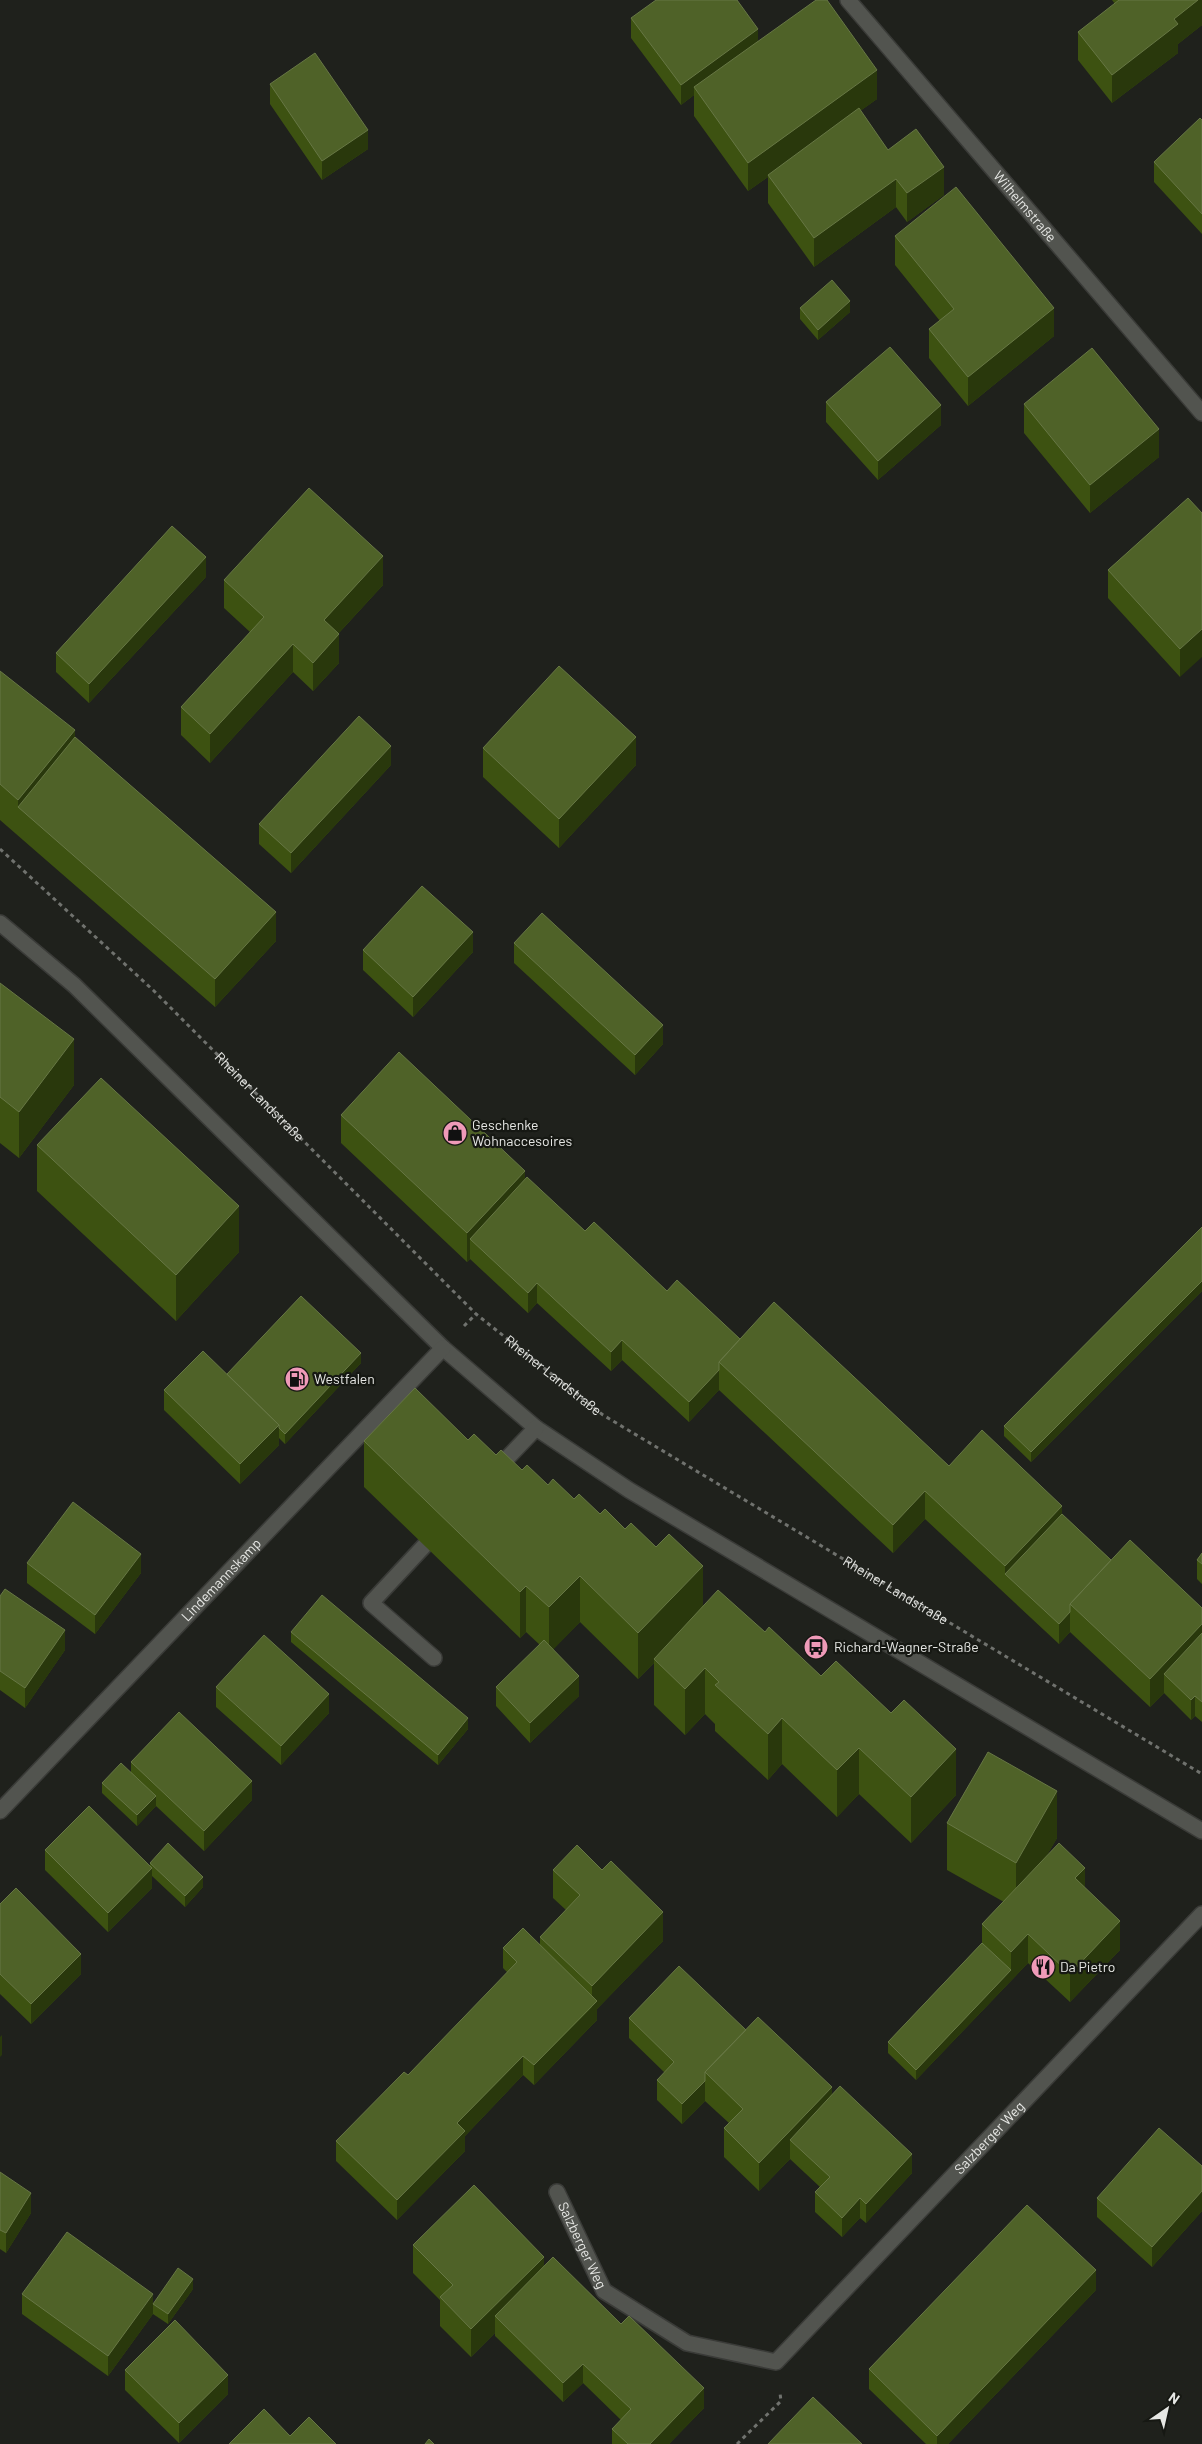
<svg xmlns="http://www.w3.org/2000/svg" width="1202" height="2444" font-family="Barlow,sans-serif">
<style>
.lines{fill:none;stroke-linecap:round;stroke-linejoin:round}
.minor-casing{stroke:#3a3b38;stroke-width:18}
.path{stroke:#70726e;stroke-width:3;stroke-dasharray:4 4;stroke-linecap:butt}
.minor{stroke:#52544f;stroke-width:15}
.wall{fill:#3d5211}
.shaded-wall{fill:#29380c}
.building{fill:#4f6228;stroke:#677745}
.labels{text-anchor:middle;stroke-width:4.5;stroke-linejoin:round;paint-order:stroke}
.street-label{font-size:14px;fill:#e6e7e4;stroke:#161813}
.poi-label{font-size:14px;fill:#e6e7e4;stroke:#161813;text-anchor:start}
</style>
<rect width="100%" height="100%" fill="#1f211c"/>
<g class="lines">
<defs>
<g id="minor">
<path id="s2" d="M 848,0 L 1202,413"/>
<path d="M 0,923 L 74,985 L 443,1348 L 536,1428 L 629,1490 L 1202,1831"/>
<path d="M 494,1472 L 536,1428"/>
<path d="M 425,1545 L 371,1603 L 434,1658"/>
<path id="s3" d="M 0,1811 L 443,1348"/>
<path id="s4" d="M 557,2192 L 604,2291 L 687,2343 L 776,2362 L 1202,1914"/>
</g>
</defs>
<!-- minor casing -->
<use href="#minor" class="minor-casing"/>
<!-- path -->
<g class="path">
<path id="s1" d="M 0,849 L 153,990 L 476,1314 L 603,1415 L 1202,1774"/>
<path d="M 464,1326 L 476,1314"/>
<path d="M 737,2444 L 781,2401 L 780,2393"/>
</g>
<!-- minor -->
<use href="#minor" class="minor"/>
</g>
<!-- wall -->
<path class="wall" d="M 1112,0 L 1202,0 L 1202,25 L 1178,44 L 1178,53 L 1112,103 L 1078,60 L 1078,32 L 1115,4 Z
M 631,18 L 758,41 L 877,99 L 860,111 L 888,150 L 944,195 L 907,222 L 896,207 L 814,267 L 768,203 L 768,177 L 748,191 L 694,116 L 694,95 L 681,105 L 631,38 Z
M 270,84 L 368,149 L 322,180 L 270,104 Z
M 1202,120 L 1202,234 L 1154,182 L 1154,162 Z
M 895,236 L 1054,336 L 968,406 L 929,358 L 929,329 L 940,321 L 895,265 Z
M 800,308 L 850,312 L 818,340 L 800,319 Z
M 826,402 L 941,425 L 878,480 L 826,422 Z
M 1024,404 L 1159,457 L 1090,513 L 1024,433 Z
M 1188,498 L 1180,677 L 1108,598 L 1108,570 Z
M 206,577 L 89,703 L 56,672 L 56,653 Z
M 224,580 L 383,585 L 338,634 L 339,663 L 313,691 L 293,672 L 210,763 L 181,735 L 181,707 L 250,632 L 224,608 Z
M 0,671 L 75,737 L 276,941 L 215,1007 L 0,820 Z
M 483,748 L 636,765 L 559,848 L 483,777 Z
M 391,765 L 291,873 L 259,844 L 259,824 Z
M 514,943 L 663,1044 L 635,1075 L 514,963 Z
M 363,950 L 473,952 L 413,1017 L 363,970 Z
M 0,983 L 74,1085 L 19,1158 L 0,1143 Z
M 341,1115 L 525,1179 L 585,1231 L 667,1291 L 740,1339 L 949,1466 L 1062,1514 L 1111,1560 L 1202,1608 L 1202,1722 L 1195,1716 L 1191,1720 L 1164,1693 L 1150,1707 L 1070,1632 L 1059,1644 L 925,1519 L 893,1553 L 719,1390 L 689,1422 L 622,1360 L 611,1371 L 537,1303 L 528,1313 L 470,1259 L 467,1262 L 341,1143 Z
M 37,1145 L 239,1252 L 176,1321 L 37,1191 Z
M 1202,1227 L 1202,1291 L 1031,1462 L 1004,1436 L 1004,1426 Z
M 361,1363 L 285,1444 L 279,1438 L 279,1445 L 240,1484 L 164,1410 L 164,1390 L 227,1374 Z
M 468,1440 L 600,1514 L 703,1606 L 765,1632 L 821,1676 L 956,1795 L 911,1843 L 859,1794 L 837,1817 L 782,1764 L 768,1780 L 715,1731 L 715,1724 L 705,1714 L 685,1735 L 654,1705 L 654,1663 L 638,1679 L 580,1622 L 553,1649 L 579,1696 L 530,1743 L 496,1706 L 496,1687 L 540,1645 L 526,1632 L 520,1638 L 364,1487 L 364,1441 Z
M 1202,1553 L 1202,1584 L 1197,1579 L 1197,1560 Z
M 27,1563 L 141,1573 L 95,1634 L 27,1583 Z
M 0,1596 L 65,1650 L 25,1708 L 0,1690 Z
M 291,1632 L 468,1729 L 438,1765 L 291,1642 Z
M 216,1687 L 329,1713 L 281,1765 L 216,1707 Z
M 131,1762 L 252,1800 L 204,1851 L 156,1806 L 137,1826 L 102,1793 L 102,1783 L 131,1772 Z
M 947,1823 L 1057,1838 L 1044,1860 L 1085,1888 L 1120,1950 L 1070,2002 L 1028,1963 L 916,2080 L 888,2053 L 888,2042 L 982,1943 L 982,1924 L 1004,1902 L 947,1870 Z
M 45,1850 L 150,1866 L 150,1863 L 203,1887 L 185,1907 L 152,1876 L 152,1888 L 108,1932 L 45,1870 Z
M 553,1870 L 663,1941 L 597,2009 L 597,2020 L 534,2085 L 523,2075 L 465,2136 L 465,2151 L 397,2220 L 336,2161 L 336,2141 L 408,2075 L 508,1973 L 503,1968 L 503,1948 L 540,1945 L 540,1937 L 566,1910 L 553,1898 Z
M 0,1904 L 81,1974 L 31,2024 L 0,1994 Z
M 629,2018 L 746,2030 L 832,2095 L 912,2173 L 866,2223 L 860,2218 L 842,2237 L 815,2212 L 815,2192 L 820,2187 L 790,2159 L 759,2191 L 724,2157 L 724,2128 L 729,2123 L 705,2101 L 682,2124 L 657,2100 L 657,2080 L 665,2073 L 629,2038 Z
M 1202,2166 L 1202,2211 L 1152,2267 L 1097,2217 L 1097,2198 Z
M 0,2172 L 31,2213 L 6,2253 L 0,2249 Z
M 413,2245 L 544,2266 L 704,2408 L 669,2444 L 612,2444 L 612,2429 L 621,2420 L 583,2383 L 563,2402 L 495,2336 L 495,2333 L 471,2357 L 440,2326 L 440,2300 L 413,2273 Z
M 193,2289 L 168,2324 L 153,2314 L 153,2304 Z
M 1096,2290 L 948,2444 L 926,2444 L 869,2389 L 869,2369 Z
M 22,2294 L 153,2314 L 108,2376 L 22,2314 Z
M 125,2370 L 228,2394 L 179,2443 L 125,2390 Z"/>
<!-- shaded-wall -->
<path class="shaded-wall" d="M 1198,0 L 1202,0 L 1202,25 L 1178,44 L 1178,53 L 1112,103 L 1112,75 L 1174,19 Z
M 758,29 L 758,49 L 694,87 L 694,95 L 681,105 L 681,85 Z
M 877,70 L 877,99 L 769,176 L 768,175 L 768,177 L 748,191 L 748,163 Z
M 368,130 L 368,149 L 322,180 L 322,161 Z
M 944,167 L 944,195 L 907,222 L 907,193 Z
M 896,179 L 896,207 L 814,267 L 814,238 Z
M 850,301 L 850,312 L 818,340 L 818,330 Z
M 1054,308 L 1054,336 L 968,406 L 968,377 Z
M 941,405 L 941,425 L 878,480 L 878,461 Z
M 1159,429 L 1159,457 L 1090,513 L 1090,485 Z
M 383,556 L 383,585 L 324,649 L 324,620 Z
M 206,557 L 206,577 L 89,703 L 89,684 Z
M 1202,629 L 1202,657 L 1180,677 L 1180,649 Z
M 339,634 L 339,663 L 313,691 L 313,663 Z
M 293,644 L 293,672 L 210,763 L 210,734 Z
M 75,730 L 75,766 L 18,807 L 18,800 Z
M 636,737 L 636,765 L 559,848 L 559,819 Z
M 391,746 L 391,765 L 291,873 L 291,853 Z
M 276,912 L 276,941 L 215,1007 L 215,979 Z
M 473,932 L 473,952 L 413,1017 L 413,997 Z
M 663,1025 L 663,1044 L 635,1075 L 635,1055 Z
M 74,1039 L 74,1085 L 19,1158 L 19,1112 Z
M 525,1171 L 525,1199 L 470,1239 L 470,1259 L 467,1262 L 467,1233 Z
M 239,1206 L 239,1252 L 176,1321 L 176,1275 Z
M 1202,1281 L 1202,1291 L 1031,1462 L 1031,1452 Z
M 537,1283 L 537,1303 L 528,1313 L 528,1293 Z
M 622,1340 L 622,1360 L 611,1371 L 611,1352 Z
M 361,1353 L 361,1363 L 285,1444 L 285,1434 Z
M 719,1370 L 719,1390 L 689,1422 L 689,1402 Z
M 279,1425 L 279,1445 L 240,1484 L 240,1464 Z
M 925,1491 L 925,1519 L 893,1553 L 893,1525 Z
M 1062,1506 L 1062,1534 L 1005,1574 L 1005,1566 Z
M 141,1554 L 141,1573 L 95,1634 L 95,1615 Z
M 703,1566 L 703,1612 L 654,1659 L 654,1663 L 638,1679 L 638,1633 Z
M 580,1576 L 580,1622 L 549,1654 L 549,1607 Z
M 526,1586 L 526,1632 L 520,1638 L 520,1592 Z
M 1070,1612 L 1070,1632 L 1059,1644 L 1059,1624 Z
M 1202,1624 L 1202,1652 L 1164,1674 L 1164,1693 L 1150,1707 L 1150,1679 Z
M 65,1630 L 65,1650 L 25,1708 L 25,1688 Z
M 705,1668 L 705,1714 L 685,1735 L 685,1689 Z
M 579,1676 L 579,1696 L 530,1743 L 530,1723 Z
M 329,1694 L 329,1713 L 281,1765 L 281,1746 Z
M 1195,1696 L 1195,1716 L 1191,1720 L 1191,1700 Z
M 468,1718 L 468,1729 L 438,1765 L 438,1755 Z
M 782,1718 L 782,1764 L 768,1780 L 768,1734 Z
M 859,1748 L 859,1794 L 837,1817 L 837,1770 Z
M 956,1749 L 956,1795 L 911,1843 L 911,1797 Z
M 252,1781 L 252,1800 L 204,1851 L 204,1831 Z
M 1057,1791 L 1057,1838 L 1016,1909 L 1016,1863 Z
M 156,1796 L 156,1806 L 137,1826 L 137,1815 Z
M 152,1868 L 152,1888 L 108,1932 L 108,1913 Z
M 1085,1868 L 1085,1896 L 1075,1878 Z
M 203,1877 L 203,1887 L 185,1907 L 185,1896 Z
M 663,1912 L 663,1941 L 597,2009 L 597,2020 L 534,2085 L 534,2065 L 592,2007 L 592,1986 Z
M 1120,1921 L 1120,1950 L 1070,2002 L 1070,1974 Z
M 1028,1934 L 1028,1963 L 916,2080 L 916,2070 L 1011,1970 L 1011,1952 Z
M 81,1954 L 81,1974 L 31,2024 L 31,2004 Z
M 2,2035 L 2,2055 L 0,2057 L 0,2037 Z
M 523,2056 L 523,2075 L 465,2136 L 465,2151 L 397,2220 L 397,2200 L 457,2123 Z
M 705,2081 L 705,2101 L 682,2124 L 682,2104 Z
M 832,2087 L 832,2116 L 790,2140 L 790,2159 L 759,2191 L 759,2163 Z
M 912,2154 L 912,2173 L 866,2223 L 866,2204 Z
M 1202,2191 L 1202,2211 L 1152,2267 L 1152,2247 Z
M 31,2193 L 31,2213 L 6,2253 L 6,2233 Z
M 860,2198 L 860,2218 L 842,2237 L 842,2218 Z
M 544,2257 L 544,2286 L 495,2316 L 495,2333 L 471,2357 L 471,2329 Z
M 1096,2270 L 1096,2290 L 948,2444 L 937,2444 L 937,2436 Z
M 193,2279 L 193,2289 L 168,2324 L 168,2314 Z
M 153,2294 L 153,2314 L 108,2376 L 108,2356 Z
M 583,2364 L 583,2383 L 563,2402 L 563,2383 Z
M 228,2375 L 228,2394 L 179,2443 L 179,2423 Z
M 704,2388 L 704,2408 L 669,2444 L 650,2444 Z"/>
<!-- building -->
<path class="building" d="M 656,0 L 737,0 L 758,29 L 681,85 L 631,18 Z
M 816,0 L 827,0 L 877,70 L 748,163 L 694,87 Z
M 1119,0 L 1198,0 L 1174,19 L 1178,24 L 1112,75 L 1078,32 Z
M 315,53 L 368,130 L 322,161 L 270,84 Z
M 859,108 L 888,150 L 916,129 L 944,167 L 907,193 L 896,179 L 814,238 L 768,175 Z
M 1200,118 L 1202,120 L 1202,214 L 1154,162 Z
M 956,187 L 1054,308 L 968,377 L 929,329 L 954,309 L 895,236 Z
M 832,280 L 850,301 L 818,330 L 800,308 Z
M 890,347 L 941,405 L 878,461 L 826,402 Z
M 1092,348 L 1159,429 L 1090,485 L 1024,404 Z
M 309,488 L 383,556 L 324,620 L 339,634 L 313,663 L 293,644 L 210,734 L 181,707 L 264,617 L 224,580 Z
M 1188,498 L 1202,513 L 1202,629 L 1180,649 L 1108,570 Z
M 172,526 L 206,557 L 89,684 L 56,653 Z
M 559,666 L 636,737 L 559,819 L 483,748 Z
M 0,671 L 75,730 L 18,800 L 0,784 Z
M 359,716 L 391,746 L 291,853 L 259,824 Z
M 75,737 L 276,912 L 215,979 L 18,807 Z
M 422,886 L 473,932 L 413,997 L 363,950 Z
M 542,913 L 663,1025 L 635,1055 L 514,943 Z
M 0,983 L 74,1039 L 19,1112 L 0,1097 Z
M 399,1052 L 525,1171 L 467,1233 L 341,1115 Z
M 101,1078 L 239,1206 L 176,1275 L 37,1145 Z
M 527,1177 L 585,1231 L 594,1222 L 667,1291 L 677,1280 L 740,1339 L 719,1362 L 719,1370 L 689,1402 L 622,1340 L 611,1352 L 537,1283 L 528,1293 L 470,1239 Z
M 1202,1227 L 1202,1281 L 1031,1452 L 1004,1426 Z
M 301,1296 L 361,1353 L 285,1434 L 279,1428 L 279,1425 L 227,1374 Z
M 774,1302 L 949,1466 L 982,1430 L 1062,1506 L 1005,1566 L 925,1491 L 893,1525 L 719,1362 Z
M 203,1351 L 279,1425 L 240,1464 L 164,1390 Z
M 415,1388 L 468,1440 L 474,1434 L 496,1455 L 501,1450 L 522,1470 L 527,1465 L 548,1485 L 553,1479 L 574,1499 L 579,1494 L 600,1514 L 605,1509 L 625,1529 L 631,1523 L 656,1547 L 669,1534 L 703,1566 L 638,1633 L 580,1576 L 549,1607 L 526,1586 L 520,1592 L 364,1441 Z
M 73,1502 L 141,1554 L 95,1615 L 27,1563 Z
M 1062,1514 L 1111,1560 L 1070,1604 L 1070,1612 L 1059,1624 L 1005,1574 Z
M 1130,1540 L 1202,1608 L 1202,1624 L 1150,1679 L 1070,1604 Z
M 1202,1553 L 1202,1564 L 1197,1560 Z
M 5,1589 L 65,1630 L 25,1688 L 0,1671 L 0,1596 Z
M 718,1590 L 765,1632 L 769,1627 L 821,1676 L 836,1661 L 891,1713 L 904,1700 L 956,1749 L 911,1797 L 859,1748 L 837,1770 L 782,1718 L 768,1734 L 715,1685 L 719,1682 L 705,1668 L 685,1689 L 654,1659 Z
M 322,1595 L 468,1718 L 438,1755 L 291,1632 Z
M 1202,1633 L 1202,1702 L 1195,1696 L 1191,1700 L 1164,1674 Z
M 264,1635 L 329,1694 L 281,1746 L 216,1687 Z
M 544,1640 L 579,1676 L 530,1723 L 496,1687 Z
M 179,1712 L 252,1781 L 204,1831 L 131,1762 Z
M 988,1752 L 1057,1791 L 1016,1863 L 947,1823 Z
M 121,1763 L 156,1796 L 137,1815 L 102,1783 Z
M 89,1806 L 152,1868 L 108,1913 L 45,1850 Z
M 168,1843 L 203,1877 L 185,1896 L 150,1863 Z
M 1059,1843 L 1085,1868 L 1075,1878 L 1120,1921 L 1070,1974 L 1028,1934 L 1011,1952 L 982,1924 Z
M 577,1845 L 602,1870 L 611,1861 L 663,1912 L 592,1986 L 540,1937 L 580,1895 L 553,1870 Z
M 16,1888 L 81,1954 L 31,2004 L 0,1974 L 0,1904 Z
M 523,1928 L 597,2001 L 534,2065 L 523,2056 L 457,2123 L 465,2131 L 397,2200 L 336,2141 L 404,2072 L 408,2075 L 517,1962 L 503,1948 Z
M 982,1943 L 1011,1970 L 916,2070 L 888,2042 Z
M 679,1966 L 746,2030 L 705,2072 L 705,2081 L 682,2104 L 657,2080 L 674,2062 L 629,2018 Z
M 758,2017 L 832,2087 L 759,2163 L 724,2128 L 743,2109 L 705,2072 Z
M 840,2086 L 912,2154 L 866,2204 L 860,2198 L 842,2218 L 815,2192 L 830,2177 L 790,2140 Z
M 1159,2128 L 1202,2166 L 1202,2191 L 1152,2247 L 1097,2198 Z
M 0,2172 L 31,2193 L 6,2233 L 0,2230 Z
M 474,2185 L 544,2257 L 471,2329 L 440,2297 L 453,2285 L 413,2245 Z
M 1027,2205 L 1096,2270 L 937,2436 L 869,2369 Z
M 67,2232 L 153,2294 L 108,2356 L 22,2294 Z
M 553,2257 L 621,2324 L 629,2316 L 704,2388 L 650,2444 L 628,2444 L 612,2429 L 631,2409 L 583,2364 L 563,2383 L 495,2316 Z
M 178,2268 L 193,2279 L 168,2314 L 153,2304 Z
M 175,2320 L 228,2375 L 179,2423 L 125,2370 Z
M 813,2397 L 862,2444 L 768,2444 Z
M 264,2409 L 290,2436 L 309,2417 L 336,2444 L 229,2444 Z
M 429,2439 L 434,2444 L 425,2444 Z"/>
<!-- icons -->
<defs>
<symbol id="shop-disc" viewBox="-11 -11 22 22"><circle r="9.5" fill="#ef9ab8" stroke="#161813"/><path d="M-5-2.5h2.3a2.7 3.5 0 0 1 5.4 0H5L5.5 6h-11ZM-1.5-2.5h3a1.5 2.3 0 0 0-3 0Z" fill="#111"/></symbol>
<symbol id="fuel-disc" viewBox="-11 -11 22 22"><circle r="9.5" fill="#ef9ab8" stroke="#161813"/><path d="M-5.5-6h7V0h2V4h1.3V-2.5L3-4.5l.8-.8L6-3V5H2.5V1h-1V6h-7ZM-4.2-4.7v3.2H.2V-4.7Z" fill="#111"/></symbol>
<symbol id="bus-disc" viewBox="-11 -11 22 22"><circle r="9.5" fill="#ef9ab8" stroke="#161813"/><path d="M-5-6H5V4H4V6H2V4H-2V6H-4V4H-5ZM-3.5-4V0h7V-4ZM-3.5 1.2v1.5H-2V1.2ZM2 1.2v1.5H3.5V1.2Z" fill="#111"/></symbol>
<symbol id="restaurant-disc" viewBox="-11 -11 22 22"><circle r="9.5" fill="#ef9ab8" stroke="#161813"/><path d="M-5-6h1v4h1v-4h1v4h1v-4h1v5L-1.5 .5V6h-2V.5L-5-1ZM5-6V6H3V1.5H1.5Q1.5-4 5-6Z" fill="#111"/></symbol>
</defs>
<g fill-rule="evenodd">
<use href="#shop-disc" x="441" y="1119" width="28" height="28"/>
<use href="#fuel-disc" x="283" y="1365" width="28" height="28"/>
<use href="#bus-disc" x="802" y="1633" width="28" height="28"/>
<use href="#restaurant-disc" x="1029" y="1953" width="28" height="28"/>
</g>
<g class="labels">
<!-- street labels -->
<g class="street-label">
<text dy="5" stroke="none"><textPath href="#s2" startOffset="272">Wilhelmstraße</textPath></text>
<text dy="5" stroke="none"><textPath href="#s1" startOffset="359">Rheiner Landstraße</textPath></text>
<text dy="5" stroke="none"><textPath href="#s1" startOffset="764">Rheiner Landstraße</textPath></text>
<text dy="5" stroke="none"><textPath href="#s3" startOffset="320">Lindemannskamp</textPath></text>
<text dy="5" stroke="none"><textPath href="#s1" startOffset="1169">Rheiner Landstraße</textPath></text>
<text dy="5" stroke="none"><textPath href="#s4" startOffset="608">Salzberger Weg</textPath></text>
<text dy="5" stroke="none"><textPath href="#s4" startOffset="59">Salzberger Weg</textPath></text>
</g>
<!-- poi labels -->
<g class="poi-label">
<text x="472" y="1130">Geschenke<tspan x="472" dy="16">Wohnaccesoires</tspan></text>
<text x="314" y="1384">Westfalen</text>
<text x="834" y="1652">Richard-Wagner-Straße</text>
<text x="1060" y="1972">Da Pietro</text>
</g>
</g>
<!-- north arrow -->
<g transform="translate(1167 2409) rotate(34)" stroke="#161813" stroke-width="4" paint-order="stroke">
<path d="M0-4L9 19L0 12L-9 19Z" fill="#e6e7e4"/>
<text y="-8" font-size="14" font-weight="bold" text-anchor="middle" fill="#e6e7e4">N</text>
</g>
</svg>
